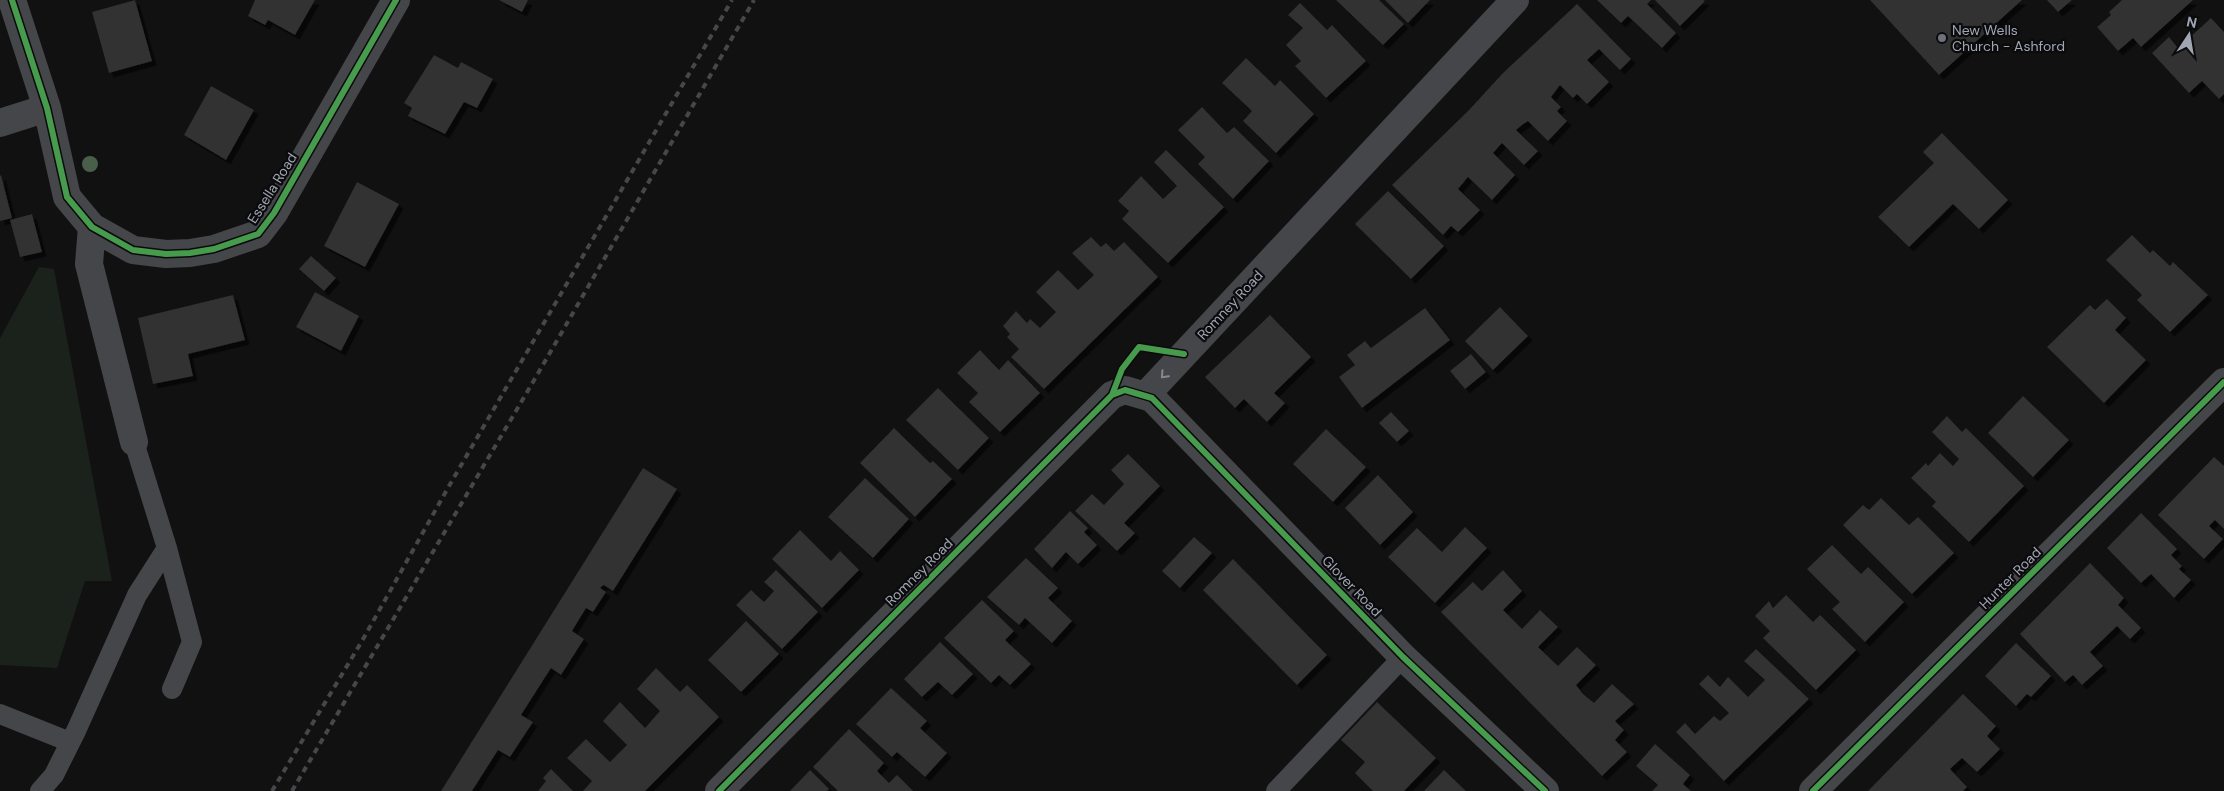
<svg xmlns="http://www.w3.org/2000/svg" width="2224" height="791" font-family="'DM Sans',sans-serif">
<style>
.green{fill:#1b211b}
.building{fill:#303032;filter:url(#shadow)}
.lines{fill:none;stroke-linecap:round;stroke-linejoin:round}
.service{stroke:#45464a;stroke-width:20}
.minor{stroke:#45464a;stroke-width:28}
.rail{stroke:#46474a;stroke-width:4;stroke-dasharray:6 5;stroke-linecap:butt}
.cycleway-casing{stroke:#0b0b0d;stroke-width:9}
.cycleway{stroke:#469c4c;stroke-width:6}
.tree{fill:#495f4a}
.oneway{stroke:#858994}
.poi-dot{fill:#6f727a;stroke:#0b0b0d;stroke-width:2}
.labels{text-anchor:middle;stroke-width:4.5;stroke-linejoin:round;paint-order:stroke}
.poi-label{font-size:14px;fill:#a1a6b3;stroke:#0b0b0d;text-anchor:start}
.street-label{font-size:14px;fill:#a1a6b3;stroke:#0b0b0d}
</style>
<defs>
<filter id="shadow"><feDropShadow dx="4.5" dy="4.5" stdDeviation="0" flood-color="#0009"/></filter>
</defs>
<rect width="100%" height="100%" fill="#111"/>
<!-- green -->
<path class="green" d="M 39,267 L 54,269 L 112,581 L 85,581 L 57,668 L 0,665 L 0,338 Z"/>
<!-- building -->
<path class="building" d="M 135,0 L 152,61 L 109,73 L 92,12 Z
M 255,0 L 315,0 L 295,35 L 268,20 L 265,25 L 248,16 Z
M 499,0 L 528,0 L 522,12 Z
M 1336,0 L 1379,0 L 1404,24 L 1383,45 Z
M 1385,0 L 1430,0 L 1408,23 Z
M 1597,0 L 1651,0 L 1647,4 L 1676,33 L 1662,48 L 1628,16 L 1621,23 Z
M 1655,0 L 1703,0 L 1705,1 L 1680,26 Z
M 1870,0 L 2022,0 L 1939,75 Z
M 2047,0 L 2072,0 L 2058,12 Z
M 2122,0 L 2193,0 L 2141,47 L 2133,38 L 2118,51 L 2097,27 L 2111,15 L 2109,12 Z
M 1300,3 L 1327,30 L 1332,25 L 1366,61 L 1326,98 L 1295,66 L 1301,61 L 1286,45 L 1303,28 L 1288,15 Z
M 1577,4 L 1631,59 L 1620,70 L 1599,49 L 1587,60 L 1609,82 L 1587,104 L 1577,94 L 1573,98 L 1560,85 L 1551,97 L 1561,107 L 1557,111 L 1567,121 L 1548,141 L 1528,121 L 1522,125 L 1516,130 L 1538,151 L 1524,165 L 1502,143 L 1493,153 L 1515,175 L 1492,200 L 1468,177 L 1458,189 L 1480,210 L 1458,232 L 1451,226 L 1443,235 L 1392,185 L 1469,110 L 1503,73 Z
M 2211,18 L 2224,32 L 2224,94 L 2219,99 L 2202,81 L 2189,93 L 2152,53 L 2169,37 L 2178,48 Z
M 434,55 L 458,68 L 461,62 L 493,79 L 477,108 L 464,102 L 445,134 L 408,116 L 412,108 L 404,103 Z
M 1246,58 L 1275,86 L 1280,80 L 1314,114 L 1276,153 L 1243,121 L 1252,111 L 1222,83 Z
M 211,86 L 254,110 L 226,160 L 184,135 Z
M 1202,107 L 1227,133 L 1234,127 L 1269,161 L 1233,199 L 1198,164 L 1205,157 L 1178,130 Z
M 1942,133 L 2008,200 L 1979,229 L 1953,204 L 1909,247 L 1878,217 L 1934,163 L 1923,152 Z
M 1166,150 L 1224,207 L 1168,263 L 1122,219 L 1129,211 L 1118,201 L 1141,176 L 1163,199 L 1177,186 L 1154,162 Z
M 1,175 L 12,218 L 0,221 L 0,176 Z
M 357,182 L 399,204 L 365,267 L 324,246 Z
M 1388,191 L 1444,246 L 1411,279 L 1355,224 Z
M 32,214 L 42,252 L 20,257 L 10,220 Z
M 2132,235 L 2150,253 L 2153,250 L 2170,266 L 2173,262 L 2208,295 L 2170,332 L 2137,300 L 2142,295 L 2106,260 Z
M 1091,237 L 1101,247 L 1106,243 L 1114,251 L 1124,242 L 1158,277 L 1044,389 L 1011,357 L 1019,349 L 1007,337 L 1010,334 L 1003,326 L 1016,311 L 1027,323 L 1030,319 L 1040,328 L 1056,312 L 1036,292 L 1058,270 L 1078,290 L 1094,275 L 1072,253 Z
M 311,256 L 336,278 L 324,291 L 299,269 Z
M 315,292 L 359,316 L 341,351 L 296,327 Z
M 233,295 L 245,340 L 188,354 L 193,376 L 153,384 L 138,318 Z
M 2107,299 L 2126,318 L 2115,330 L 2146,360 L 2104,403 L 2047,347 L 2090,305 L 2095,310 Z
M 1500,307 L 1528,336 L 1493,370 L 1465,341 Z
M 1425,308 L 1450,340 L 1362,408 L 1339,377 L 1355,365 L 1347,355 L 1365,341 L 1371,348 Z
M 1270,315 L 1311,357 L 1274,393 L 1285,403 L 1267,422 L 1244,399 L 1235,408 L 1205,377 Z
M 980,350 L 999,370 L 1008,360 L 1040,393 L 1000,432 L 969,402 L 978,393 L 957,373 Z
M 1471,354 L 1486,372 L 1465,389 L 1450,371 Z
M 938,388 L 989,438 L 958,470 L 906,420 Z
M 2023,396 L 2069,440 L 2033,477 L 1988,433 Z
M 1391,412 L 1409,431 L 1397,442 L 1379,423 Z
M 1947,416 L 1962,432 L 1966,428 L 2024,486 L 1969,542 L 1932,506 L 1936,502 L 1911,478 L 1926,463 L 1928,466 L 1940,453 L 1953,466 L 1959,459 L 1932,432 Z
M 894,428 L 930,463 L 933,461 L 952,479 L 915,517 L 860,463 Z
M 1326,429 L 1366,467 L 1333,502 L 1293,464 Z
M 1128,454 L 1160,486 L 1124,523 L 1135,533 L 1117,551 L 1075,511 L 1092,494 L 1104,505 L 1124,484 L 1111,470 Z
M 2214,457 L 2224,466 L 2224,529 L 2215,520 L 2209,526 L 2223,539 L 2204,559 L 2158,515 Z
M 643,468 L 677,489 L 613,591 L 604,585 L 602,586 L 600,588 L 606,592 L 593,612 L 586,608 L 572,631 L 584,639 L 561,675 L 551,668 L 521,715 L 533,722 L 510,757 L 498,750 L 472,791 L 441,791 Z
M 1378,475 L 1413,512 L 1380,545 L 1345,508 Z
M 865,478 L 909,519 L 873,558 L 828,517 Z
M 1881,498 L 1909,525 L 1918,517 L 1954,553 L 1912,594 L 1843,525 L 1863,505 L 1869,510 Z
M 1070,511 L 1088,528 L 1084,532 L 1097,545 L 1078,564 L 1066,552 L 1052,568 L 1034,549 Z
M 2141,513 L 2177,549 L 2171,555 L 2182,566 L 2179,569 L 2191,580 L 2174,598 L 2151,574 L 2141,583 L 2107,548 Z
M 1465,527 L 1487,548 L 1435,603 L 1388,557 L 1417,528 L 1442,552 Z
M 800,530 L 831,561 L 840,551 L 859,570 L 822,608 L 772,559 Z
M 1194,537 L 1212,553 L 1180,588 L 1162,571 Z
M 1832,545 L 1861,574 L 1868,567 L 1904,602 L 1865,642 L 1832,609 L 1840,602 L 1807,569 Z
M 1026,558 L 1058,588 L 1048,598 L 1072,621 L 1052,643 L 1025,618 L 1019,625 L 987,597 Z
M 1233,559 L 1327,655 L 1297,685 L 1203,590 Z
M 2090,563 L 2124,598 L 2118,605 L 2141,628 L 2130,639 L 2117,626 L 2090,652 L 2103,666 L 2082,685 L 2073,675 L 2065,682 L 2020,634 Z
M 776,570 L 818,612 L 782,649 L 736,605 L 751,590 L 764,602 L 774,591 L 764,582 Z
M 1503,570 L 1522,591 L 1503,610 L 1522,629 L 1540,610 L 1558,627 L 1538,647 L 1558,666 L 1577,647 L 1596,665 L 1576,685 L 1583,694 L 1594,703 L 1612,684 L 1634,704 L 1615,721 L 1624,730 L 1615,740 L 1627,752 L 1602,776 L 1441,612 L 1473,582 L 1482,591 Z
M 1786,595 L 1813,622 L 1820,615 L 1856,650 L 1816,690 L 1763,638 L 1770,631 L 1755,616 L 1769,601 L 1773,608 Z
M 982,600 L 1014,631 L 1005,640 L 1031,664 L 1010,685 L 999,675 L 991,683 L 944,638 Z
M 746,621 L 779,654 L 741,692 L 708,660 Z
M 940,642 L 973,674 L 952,695 L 938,682 L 922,697 L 904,679 Z
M 2016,643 L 2051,676 L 2031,697 L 2027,694 L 2016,706 L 1985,676 Z
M 1756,649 L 1809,699 L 1724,781 L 1676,732 L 1685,723 L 1695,734 L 1714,716 L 1720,721 L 1729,713 L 1699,684 L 1708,675 L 1720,687 L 1728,677 L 1748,697 L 1765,680 L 1744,661 Z
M 656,668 L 680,692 L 687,685 L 719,717 L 645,791 L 583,791 L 592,781 L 567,758 L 586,739 L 610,762 L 627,745 L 603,721 L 620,702 L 645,728 L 660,711 L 637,689 Z
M 891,688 L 927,721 L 920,728 L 947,753 L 925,777 L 897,752 L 892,757 L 856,724 Z
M 1963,694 L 1996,726 L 1987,736 L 2000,749 L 1977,772 L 1962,758 L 1950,769 L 1967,787 L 1963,791 L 1868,791 Z
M 1377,702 L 1436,758 L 1404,791 L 1373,791 L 1355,773 L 1365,762 L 1341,740 Z
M 849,729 L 884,763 L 877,771 L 889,783 L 897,775 L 913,791 L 838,791 L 813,767 Z
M 1655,744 L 1690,775 L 1683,784 L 1691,791 L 1652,791 L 1658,785 L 1636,766 Z
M 551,769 L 573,791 L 538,791 L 546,781 L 543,778 Z
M 810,770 L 829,789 L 827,791 L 790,791 Z
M 1444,770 L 1466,791 L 1424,791 Z"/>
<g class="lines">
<!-- service -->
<path class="service" d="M 134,442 L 167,548 L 192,642 L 172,689
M 0,714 L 70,742
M 40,791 L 54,775 L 76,731 L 137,595 L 167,548
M 1276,791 L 1403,657"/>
<!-- minor -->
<path class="minor" d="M 12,0 L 47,108 L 67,197 L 92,227 L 133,250 L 166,254 L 190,253 L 214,249 L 258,234 L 274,213 L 396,0
M 0,123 L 47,108
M 92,227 L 89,264 L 134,442
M 1145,396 L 1515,0
M 719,791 L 1112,395 L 1125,390 L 1152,398 L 1403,657 L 1545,791
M 1813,791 L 2224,382"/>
<!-- rail -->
<path class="rail" d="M 272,791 L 362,641 L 449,486 L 732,0
M 292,791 L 533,382 L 754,0"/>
<defs>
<path id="cycleway" d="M 12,0 L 47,108 L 67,197 L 92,227 L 133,250 L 166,254 L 190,253 L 214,249 L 258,234 L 274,213 L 396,0
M 1112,395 L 1122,369 L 1139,347 L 1184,354
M 719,791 L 1112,395 L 1125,390 L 1152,398 L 1403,657 L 1545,791
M 1813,791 L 2224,382"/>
</defs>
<!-- cycleway casing -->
<use href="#cycleway" class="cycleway-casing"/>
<!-- cycleway -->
<use href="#cycleway" class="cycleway"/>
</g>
<!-- trees -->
<circle class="tree" cx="90" cy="164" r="8"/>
<!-- one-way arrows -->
<defs><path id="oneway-chevron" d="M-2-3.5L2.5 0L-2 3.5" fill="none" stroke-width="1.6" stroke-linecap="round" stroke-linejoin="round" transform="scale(1.25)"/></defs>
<use class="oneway" href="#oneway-chevron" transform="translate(1164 375) rotate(133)"/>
<!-- markers -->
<circle class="poi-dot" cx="1942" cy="38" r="5"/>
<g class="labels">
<!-- poi labels -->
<g class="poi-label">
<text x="1952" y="35">New Wells<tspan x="1952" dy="16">Church - Ashford</tspan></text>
</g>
<!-- street labels -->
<g class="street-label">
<text transform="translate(272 188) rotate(-58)" y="5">Essella Road</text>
<text transform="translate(1230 305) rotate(-47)" y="5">Romney Road</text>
<text transform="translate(919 572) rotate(-45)" y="5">Romney Road</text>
<text transform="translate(2010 578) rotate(-45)" y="5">Hunter Road</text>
<text transform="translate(1352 586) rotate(46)" y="5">Glover Road</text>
</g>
</g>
<!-- north arrow -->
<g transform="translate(2189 35) rotate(12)" stroke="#0b0b0d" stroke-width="4" paint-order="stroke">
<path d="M0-4L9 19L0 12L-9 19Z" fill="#a1a6b3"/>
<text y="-8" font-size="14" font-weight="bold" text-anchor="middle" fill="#a1a6b3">N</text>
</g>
</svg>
